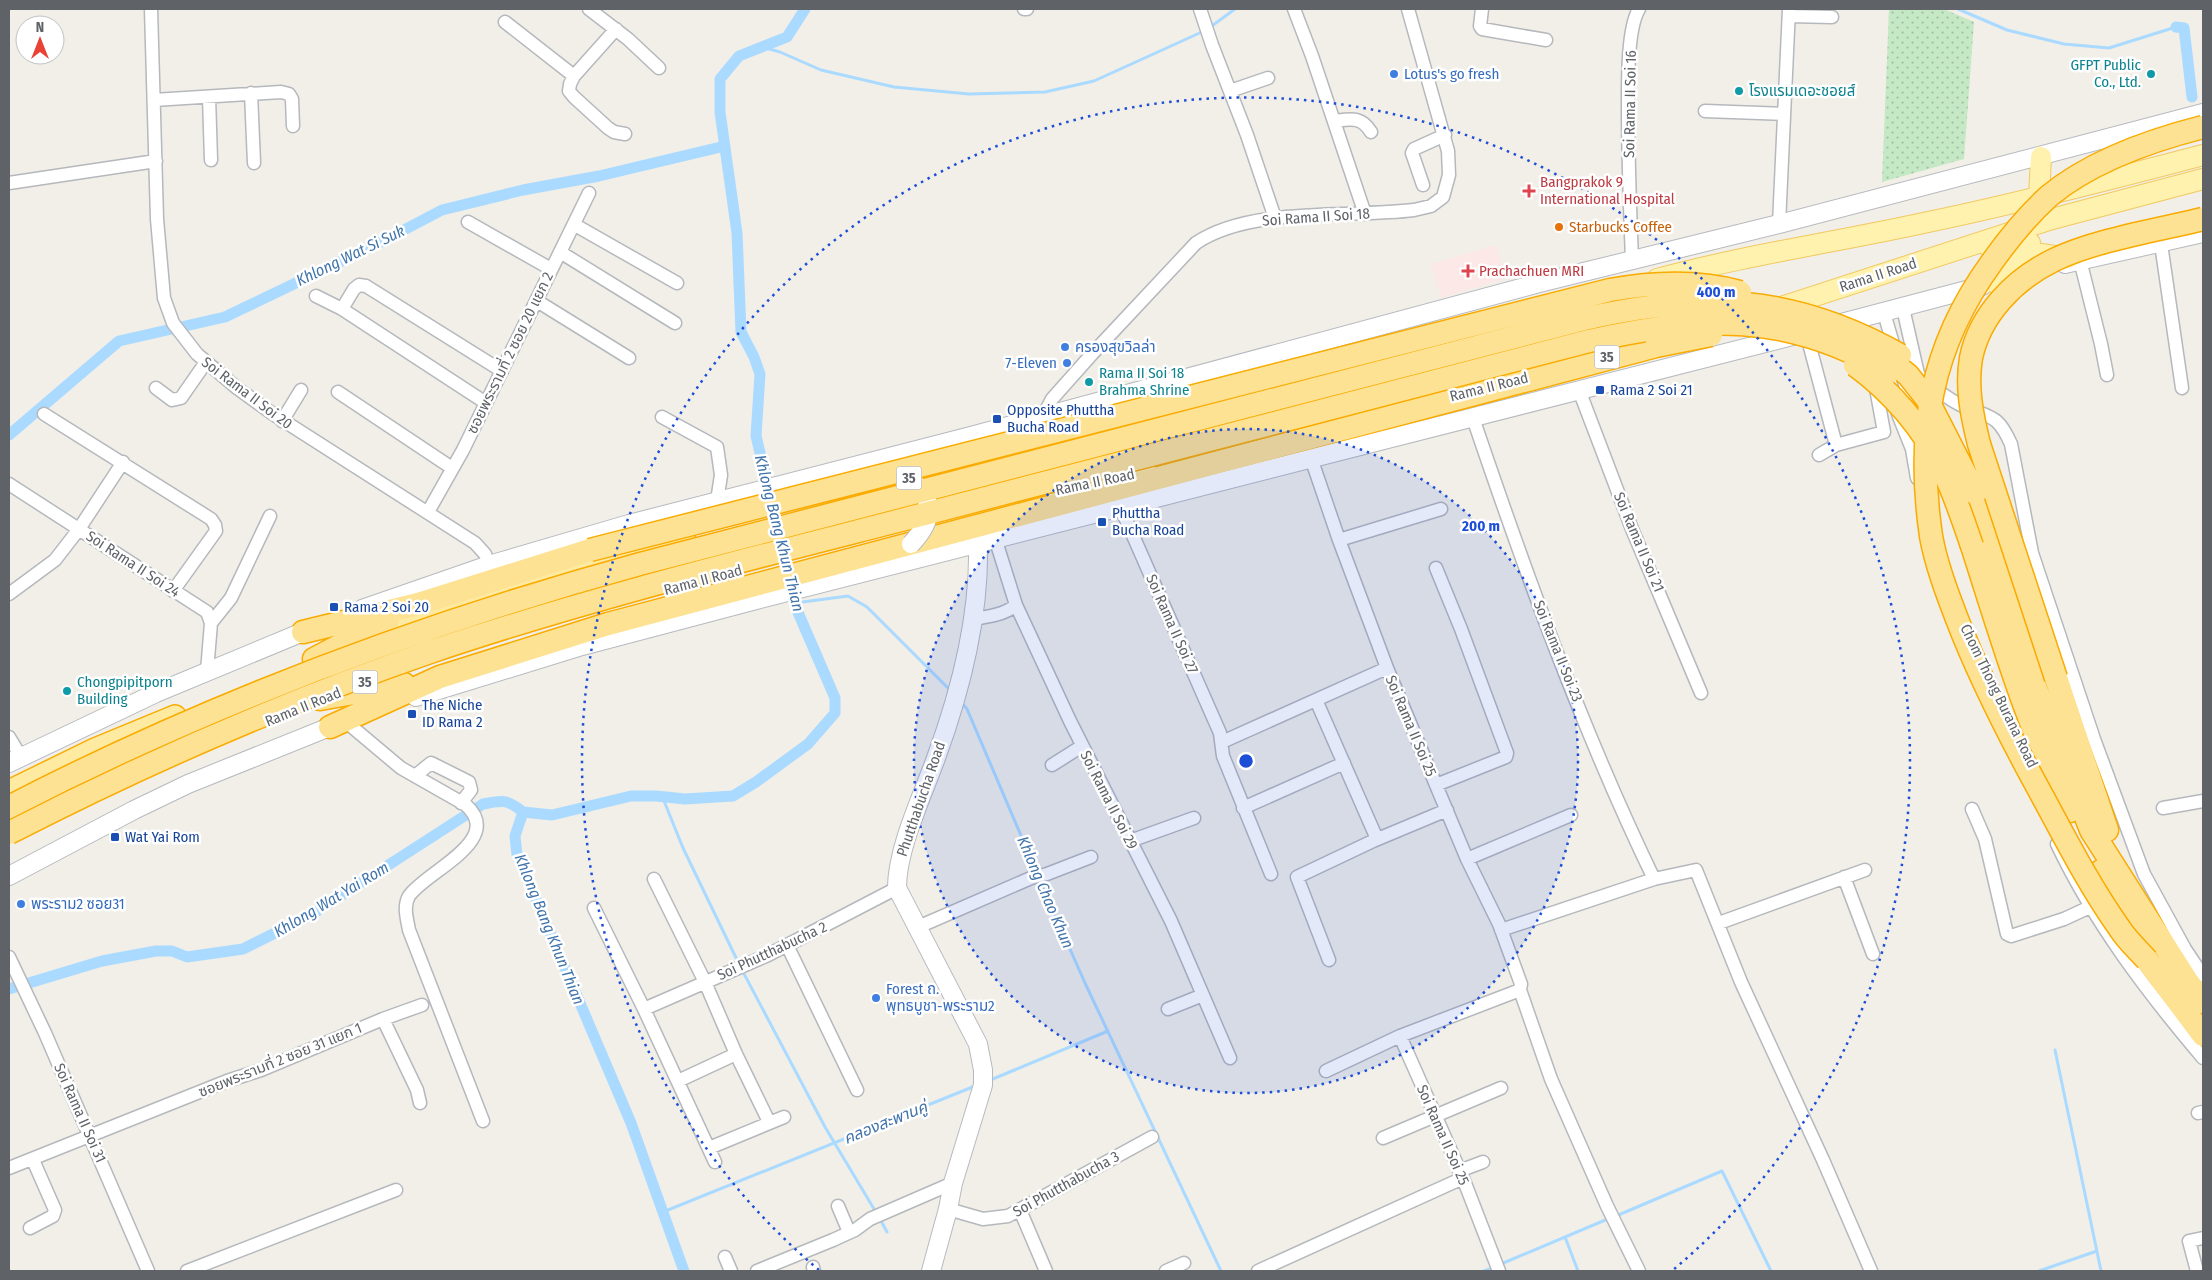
<svg xmlns="http://www.w3.org/2000/svg" width="2212" height="1280" font-family="'Fira Sans Condensed','Noto Sans Thai',sans-serif">
<style>
.medical{fill:#fce8e6}
.grass{fill:url(#grass-dots)}
.lines{fill:none;stroke-linecap:round;stroke-linejoin:round}
.stream{stroke:#aadaff;stroke-width:3}
.canal{stroke:#aadaff;stroke-width:11}
.minor-casing{stroke:#b5b8bc;stroke-width:15}
.secondary-casing{stroke:#b6babf;stroke-width:20}
.primary-casing{stroke:#f2c960;stroke-width:22}
.trunk-casing{stroke:#f9ab00;stroke-width:24}
.motorway-casing{stroke:#f9ab00;stroke-width:25}
.minor{stroke:#fff;stroke-width:12}
.secondary{stroke:#fff;stroke-width:18}
.primary{stroke:#fff2af;stroke-width:20}
.trunk{stroke:#feeaa1;stroke-width:21}
.motorway{stroke:#fde293;stroke-width:22}
.secondary-bridge-casing{stroke:#b6babf;stroke-width:20;stroke-linecap:butt}
.motorway-bridge-casing{stroke:#f9ab00;stroke-width:25;stroke-linecap:butt}
.secondary-bridge{stroke:#fff;stroke-width:18}
.motorway-bridge{stroke:#fde293;stroke-width:22}
.ring{fill:none;stroke:#1d4ed8;stroke-width:2.5;stroke-dasharray:2.5 5}
.shop-dot{fill:#3f7fe0;stroke:#fff;stroke-width:2}
.culture-dot{fill:#0f9aa8;stroke:#fff;stroke-width:2}
.health-dot{fill:#e0444e;stroke:#fff;stroke-width:2}
.food-dot{fill:#e8710a;stroke:#fff;stroke-width:2}
.transit-dot{fill:#1a4fb4;stroke:#fff;stroke-width:2}
.labels{text-anchor:middle;stroke-width:5;stroke-linejoin:round;paint-order:stroke}
.shield{fill:#fff;stroke:#8f9295;stroke-width:1}
.shield-label{font-size:14px;font-weight:bold;fill:#5f6368}
.culture-label{font-size:15px;fill:#0d838f;stroke:#fff;text-anchor:start}
.shop-label{font-size:15px;fill:#366cbe;stroke:#fff;text-anchor:start}
.street-label{font-size:15px;fill:#5f6368;stroke:#fff}
.health-label{font-size:15px;fill:#be3a42;stroke:#fff;text-anchor:start}
.food-label{font-size:15px;fill:#c56008;stroke:#fff;text-anchor:start}
.transit-label{font-size:15px;fill:#164399;stroke:#fff;text-anchor:start}
.water-label{font-size:16px;font-style:italic;fill:#4174aa;stroke:#fff}
.centre{fill:#1d4ed8;stroke:#fff;stroke-width:2.5}
.ring-label{font-size:15px;text-anchor:middle;font-weight:bold;fill:#1d4ed8;stroke:#fff;stroke-width:5;stroke-linejoin:round;paint-order:stroke}
</style>
<defs>
<pattern id="grass-dots" width="8" height="8" patternUnits="userSpaceOnUse" patternTransform="scale(1.25)"><rect width="8" height="8" fill="#c5e8c5"/><path d="M2 2h.1M6 6h.1" fill="none" stroke="#a3c0a4" stroke-width="1.8" stroke-linecap="round"/></pattern>
</defs>
<rect width="100%" height="100%" fill="#f1efe8"/>
<!-- medical -->
<path class="medical" d="M 1496,245 L 1505,279 L 1441,298 L 1431,264 Z"/>
<!-- grass -->
<path class="grass" d="M 1889,9 L 1944,9 L 1974,22 L 1964,159 L 1882,182 Z"/>
<g class="lines">
<!-- stream -->
<path class="stream" d="M 1958,9 L 2007,30 L 2064,44 L 2109,48 L 2176,27
M 1209,28 L 1235,9
M 762,47 L 780,52 L 821,70 L 894,87 L 969,94 L 1045,92 L 1094,81 L 1204,31
M 795,603 L 848,596 L 867,607 L 951,691
M 960,701 L 967,709 L 1037,873
M 662,796 L 683,848 L 739,964
M 1039,879 L 1085,983 L 1221,1271
M 742,970 L 825,1127 L 877,1214
M 2055,1050 L 2101,1271
M 988,1081 L 1108,1031
M 663,1212 L 975,1086
M 1616,1216 L 1722,1171 L 1771,1271
M 880,1219 L 887,1232
M 1565,1237 L 1578,1271
M 1501,1264 L 1610,1218
M 1484,1271 L 1495,1267
M 2039,1271 L 2097,1251"/>
<!-- canal -->
<path class="canal" d="M 2176,27 L 2184,28 L 2192,97
M 9,435 L 119,341 L 225,317 L 381,242 L 442,210 L 523,190 L 599,176 L 725,146
M 779,532 L 756,436 L 760,374 L 754,357 L 741,332 L 737,233 L 720,112 L 720,79 L 739,56 L 787,37 L 805,9
M 9,989 L 102,961 L 156,951 L 172,951 L 187,957 L 243,949 L 311,915 L 483,804 C 502,800 507,799 523,812
M 684,1271 L 631,1123 L 517,855 L 515,836 L 523,812 L 552,815 L 631,796 L 656,796 L 685,799 L 733,796 L 756,782 L 808,744 L 835,713 L 835,698 L 797,610 L 782,547"/>
<defs>
<path id="minor" d="M 151,9 L 157,219 L 164,298 L 173,323 L 197,354 L 237,388 L 273,414 L 475,543 L 485,554 L 489,565
M 589,9 L 628,39 L 659,68
M 1024,9 L 1027,9
M 1200,9 L 1212,45 L 1247,135 L 1275,218
M 1294,9 L 1312,56 L 1365,214
M 1482,9 L 1480,26 L 1482,29 L 1546,40
M 1789,16 L 1832,17
M 505,22 L 574,76 L 616,29
M 574,76 L 570,84 L 569,91 L 574,97 L 608,128 L 614,132 L 625,134
M 1230,91 L 1268,78
M 251,93 L 254,163
M 209,97 L 211,160
M 154,100 L 281,92 L 289,94 L 292,99 L 293,126
M 1705,111 L 1784,114
M 1334,121 C 1351,119 1361,116 1371,132
M 9,183 L 156,161
M 1423,185 L 1412,153 L 1414,149 L 1445,135
M 468,222 L 551,269
M 1779,224 L 1789,9
M 575,225 L 677,283
M 2161,244 L 2182,388
M 560,252 L 675,323
M 1632,260 C 1630,209 1628,158 1628,107 C 1628,83 1627,29 1639,9
M 2080,260 L 2101,344 L 2107,375
M 316,296 L 342,309 L 486,403
M 537,301 L 629,358
M 1903,308 L 1918,374 L 1923,380 C 1936,389 1950,401 1965,407 C 1992,418 1998,415 2011,444 L 2032,553 L 2094,739 L 2144,874 L 2185,949 L 2203,976
M 342,309 L 354,289 L 359,285 L 366,286 L 502,371
M 1884,313 L 1896,354
M 1806,332 L 1836,445 L 1884,432 L 1875,383
M 1903,378 L 1915,416
M 156,388 L 172,400 L 181,398 L 206,362
M 1579,390 L 1632,529 L 1701,693
M 338,392 L 452,468
M 44,414 L 211,519 L 215,525 L 216,531 L 173,591
M 1898,414 L 1912,449 L 1917,478
M 1043,416 L 1052,399 L 1092,354 L 1196,243 C 1251,206 1349,218 1414,210 L 1431,206 L 1443,197 L 1449,175 L 1448,151 L 1408,9
M 662,417 L 717,447 L 721,475 L 717,501
M 1473,418 C 1526,574 1582,730 1654,879
M 282,421 L 301,390
M 1819,455 L 1836,445
M 1311,458 L 1339,540 L 1387,668 L 1467,859 L 1499,924 L 1521,984 L 1520,990 L 1400,1036 L 1463,1178 L 1499,1271
M 9,484 L 207,612 L 211,623 L 207,671
M 1120,506 L 1220,733 L 1223,756 L 1271,874
M 428,512 L 463,450 L 589,193
M 995,538 L 1016,605 L 1070,721 L 1171,921 L 1230,1058
M 1339,540 L 1441,509
M 9,594 L 55,560 L 79,529 L 123,462
M 972,619 C 987,617 1004,615 1016,605
M 211,623 L 231,598 L 270,516
M 1316,700 L 1377,839
M 345,721 L 401,768 L 466,805 C 505,841 426,871 409,896 C 403,906 407,919 409,930 L 483,1121
M 9,737 L 21,757
M 1222,742 L 1387,668
M 1052,765 L 1082,746
M 415,776 L 431,763 L 469,782 L 471,790 L 461,803
M 1436,785 L 1506,757 L 1507,753 L 1461,629 L 1436,568
M 1243,808 L 1344,763
M 2163,808 L 2203,801
M 1972,809 L 1985,839 L 2007,934 L 2011,936 L 2064,919 L 2090,907
M 1130,841 L 1194,818
M 2057,844 C 2094,922 2147,992 2203,1058
M 1467,859 L 1571,815
M 1844,877 L 1873,954
M 654,879 L 705,982 L 736,1054 L 769,1122
M 594,908 L 644,1009 L 715,1162
M 1719,923 L 1865,870
M 918,927 L 1031,878 L 1047,874 L 1091,857
M 1501,930 L 1654,879 L 1696,870 L 1741,982 L 1823,1160 L 1871,1271
M 787,945 L 857,1090
M 9,957 L 45,1033 L 148,1271
M 1329,960 L 1297,877 L 1373,841 L 1447,810
M 1520,990 L 1551,1079 L 1607,1206 L 1639,1271
M 644,1009 L 768,955 L 897,888
M 1168,1009 L 1203,995
M 383,1019 L 422,1005
M 1326,1071 L 1400,1036
M 678,1081 L 736,1054
M 2198,1113 L 2203,1112
M 1383,1138 L 1501,1088
M 709,1148 L 784,1117
M 9,1168 L 227,1081 L 261,1070 L 383,1019 L 417,1090 L 420,1103
M 1459,1171 L 1483,1162
M 838,1206 L 849,1232
M 948,1209 L 983,1219 L 1008,1216 L 1152,1137
M 1020,1210 L 1046,1271
M 30,1228 L 53,1216 L 55,1210 L 33,1160
M 725,1257 L 731,1271
M 813,1267 L 814,1271
M 187,1271 L 396,1190
M 757,1271 L 833,1240 L 855,1230 L 870,1219 L 953,1183
M 1166,1271 L 1184,1263
M 1258,1271 L 1463,1178
M 2197,1271 L 2189,1241 L 2203,1238"/>
<path id="secondary" d="M 2065,264 L 2203,233
M 1830,326 L 1982,286
M 362,609 L 489,565 L 629,524 L 971,436 L 1543,282 L 1779,224 L 2203,113
M 416,697 L 582,646 L 756,600 L 1800,334
M 9,763 L 156,693 L 315,627
M 9,876 L 134,810 L 188,784 L 342,722
M 931,1271 L 948,1209 L 953,1183 L 983,1085 L 983,1070 L 978,1044 L 897,888 C 897,848 922,797 936,758 C 961,690 980,616 978,543"/>
<path id="primary" d="M 2039,198 L 2041,157
M 1988,246 L 2068,258
M 1657,279 C 1746,255 1837,242 1928,222 C 2020,203 2112,179 2203,155
M 1995,283 L 2030,243
M 1772,310 L 2052,219 L 2203,179
M 1057,490 L 1146,471"/>
<path id="trunk" d="M 387,632 L 493,593 L 684,537
M 9,791 L 95,749 L 175,716"/>
<path id="motorway" d="M 996,457 L 1069,443
M 1975,493 L 2036,689 L 2091,830 L 2187,981 L 2203,1002
M 1972,546 C 2001,636 2027,727 2070,811
M 303,632 L 418,604 L 590,550
M 314,659 L 388,620
M 2056,678 L 2107,830
M 320,699 L 404,684
M 330,727 L 440,677 L 608,624 L 1656,346
M 2101,871 L 2147,960 L 2203,1035"/>
</defs>
<!-- minor casing -->
<use href="#minor" class="minor-casing"/>
<!-- secondary casing -->
<use href="#secondary" class="secondary-casing"/>
<!-- primary casing -->
<use href="#primary" class="primary-casing"/>
<!-- trunk casing -->
<use href="#trunk" class="trunk-casing"/>
<!-- motorway casing -->
<use href="#motorway" class="motorway-casing"/>
<!-- minor -->
<use href="#minor" class="minor"/>
<!-- secondary -->
<use href="#secondary" class="secondary"/>
<!-- primary -->
<use href="#primary" class="primary"/>
<!-- trunk -->
<use href="#trunk" class="trunk"/>
<!-- motorway -->
<use href="#motorway" class="motorway"/>
<defs>
<path id="secondary-bridge" d="M 894,472 C 932,487 940,514 911,544"/>
<path id="motorway-bridge" d="M 1656,346 L 1711,335
M 1882,354 L 1908,375 L 1927,399 L 1975,493
M 1855,365 C 1891,391 1925,430 1943,470 C 1955,495 1963,520 1972,546
M 590,550 L 1610,290 C 1654,282 1697,280 1740,292
M 2056,678 L 1979,444 C 1972,416 1966,387 1971,358 C 1980,314 2015,279 2054,260 C 2095,240 2158,230 2203,219
M 9,807 C 210,703 422,624 640,564 L 1584,319 C 1702,292 1792,294 1900,355
M 9,833 C 145,763 285,702 430,652 C 595,596 766,555 936,511 C 1153,455 1371,398 1589,341 C 1702,316 1787,311 1889,372
M 2147,960 C 2138,950 2127,940 2120,929 C 2086,881 2060,828 2032,777 C 2004,725 1978,674 1957,619 C 1947,593 1936,564 1931,536 C 1916,433 1930,347 1992,262 C 2009,238 2027,216 2049,196 C 2090,162 2152,140 2203,127"/>
</defs>
<!-- secondary-bridge casing -->
<use href="#secondary-bridge" class="secondary-bridge-casing"/>
<!-- motorway-bridge casing -->
<use href="#motorway-bridge" class="motorway-bridge-casing"/>
<!-- secondary-bridge -->
<use href="#secondary-bridge" class="secondary-bridge"/>
<!-- motorway-bridge -->
<use href="#motorway-bridge" class="motorway-bridge"/>
</g>
<!-- distance rings -->
<circle cx="1246" cy="761" r="332" fill="#1d4ed8" fill-opacity=".12"/>
<g class="ring">
<circle cx="1246" cy="761" r="332"/>
<path d="M819 1270A664 664 0 1 1 1673 1270"/>
</g>
<!-- markers -->
<g class="shop-dot">
<circle cx="1394" cy="74" r="5"/>
<circle cx="1065" cy="347" r="5"/>
<circle cx="1067" cy="363" r="5"/>
<circle cx="21" cy="904" r="5"/>
<circle cx="876" cy="998" r="5"/>
</g>
<g class="culture-dot">
<circle cx="2151" cy="74" r="5"/>
<circle cx="1739" cy="91" r="5"/>
<circle cx="1089" cy="382" r="5"/>
<circle cx="67" cy="691" r="5"/>
</g>
<g class="health-dot">
<path d="M1526.5 183.5h5v5h5v5h-5v5h-5v-5h-5v-5h5z"/>
<path d="M1465.5 263.5h5v5h5v5h-5v5h-5v-5h-5v-5h5z"/>
</g>
<circle class="food-dot" cx="1559" cy="227" r="5"/>
<g class="transit-dot">
<rect x="1595" y="385" width="10" height="10" rx="2.5"/>
<rect x="992" y="414" width="10" height="10" rx="2.5"/>
<rect x="1097" y="517" width="10" height="10" rx="2.5"/>
<rect x="329" y="602" width="10" height="10" rx="2.5"/>
<rect x="407" y="709" width="10" height="10" rx="2.5"/>
<rect x="110" y="832" width="10" height="10" rx="2.5"/>
</g>
<g class="labels">
<!-- shield labels -->
<g class="shield">
<rect x="1594.5" y="345.5" width="25" height="23" rx="4"/>
<rect x="896.5" y="466.5" width="25" height="23" rx="4"/>
<rect x="352.5" y="670.5" width="25" height="23" rx="4"/>
</g>
<g class="shield-label">
<text x="1607" y="362">35</text>
<text x="909" y="483">35</text>
<text x="365" y="687">35</text>
</g>
<!-- culture labels -->
<g class="culture-label">
<text x="2141" y="70" text-anchor="end">GFPT Public<tspan x="2141" dy="17">Co., Ltd.</tspan></text>
<text x="1749" y="96">โรงแรมเดอะชอยส์</text>
<text x="1099" y="378">Rama II Soi 18<tspan x="1099" dy="17">Brahma Shrine</tspan></text>
<text x="77" y="687">Chongpipitporn<tspan x="77" dy="17">Building</tspan></text>
</g>
<!-- shop labels -->
<g class="shop-label">
<text x="1404" y="79">Lotus's go fresh</text>
<text x="1075" y="352">ครองสุขวิลล่า</text>
<text x="1057" y="368" text-anchor="end">7-Eleven</text>
<text x="31" y="909">พระราม2 ซอย31</text>
<text x="886" y="994">Forest ถ.<tspan x="886" dy="17">พุทธบูชา-พระราม2</tspan></text>
</g>
<!-- street labels -->
<g class="street-label">
<text transform="translate(1630 104) rotate(-89)" y="5">Soi Rama II Soi 16</text>
<text transform="translate(1316 217) rotate(-4)" y="5">Soi Rama II Soi 18</text>
<text transform="translate(1878 275) rotate(-18)" y="5">Rama II Road</text>
<text transform="translate(510 353) rotate(-64)" y="5">ซอยพระรามที่ 2 ซอย 20 แยก 2</text>
<text transform="translate(1489 387) rotate(-14)" y="5">Rama II Road</text>
<text transform="translate(247 393) rotate(37)" y="5">Soi Rama II Soi 20</text>
<text transform="translate(1095 482) rotate(-12)" y="5">Rama II Road</text>
<text transform="translate(1639 542) rotate(67)" y="5">Soi Rama II Soi 21</text>
<text transform="translate(133 564) rotate(33)" y="5">Soi Rama II Soi 24</text>
<text transform="translate(703 580) rotate(-15)" y="5">Rama II Road</text>
<text transform="translate(1172 624) rotate(66)" y="5">Soi Rama II Soi 27</text>
<text transform="translate(1558 651) rotate(68)" y="5">Soi Rama II Soi 23</text>
<text transform="translate(1999 696) rotate(64)" y="5">Chom Thong Burana Road</text>
<text transform="translate(303 707) rotate(-22)" y="5">Rama II Road</text>
<text transform="translate(1411 726) rotate(67)" y="5">Soi Rama II Soi 25</text>
<text transform="translate(921 799) rotate(-71)" y="5">Phutthabucha Road</text>
<text transform="translate(1109 800) rotate(63)" y="5">Soi Rama II Soi 29</text>
<text transform="translate(772 951) rotate(-25)" y="5">Soi Phutthabucha 2</text>
<text transform="translate(280 1060) rotate(-22)" y="5">ซอยพระรามที่ 2 ซอย 31 แยก 1</text>
<text transform="translate(80 1113) rotate(66)" y="5">Soi Rama II Soi 31</text>
<text transform="translate(1443 1135) rotate(66)" y="5">Soi Rama II Soi 25</text>
<text transform="translate(1066 1184) rotate(-29)" y="5">Soi Phutthabucha 3</text>
</g>
<!-- health labels -->
<g class="health-label">
<text x="1540" y="187">Bangprakok 9<tspan x="1540" dy="17">International Hospital</tspan></text>
<text x="1479" y="276">Prachachuen MRI</text>
</g>
<!-- food labels -->
<g class="food-label">
<text x="1569" y="232">Starbucks Coffee</text>
</g>
<!-- transit labels -->
<g class="transit-label">
<text x="1610" y="395">Rama 2 Soi 21</text>
<text x="1007" y="415">Opposite Phuttha<tspan x="1007" dy="17">Bucha Road</tspan></text>
<text x="1112" y="518">Phuttha<tspan x="1112" dy="17">Bucha Road</tspan></text>
<text x="344" y="612">Rama 2 Soi 20</text>
<text x="422" y="710">The Niche<tspan x="422" dy="17">ID Rama 2</tspan></text>
<text x="125" y="842">Wat Yai Rom</text>
</g>
<!-- water labels -->
<g class="water-label">
<text transform="translate(350 255) rotate(-26)" y="6">Khlong Wat Si Suk</text>
<text transform="translate(780 533) rotate(76)" y="6">Khlong Bang Khun Thian</text>
<text transform="translate(1046 892) rotate(67)" y="6">Khlong Chao Khun</text>
<text transform="translate(331 899) rotate(-31)" y="6">Khlong Wat Yai Rom</text>
<text transform="translate(550 929) rotate(68)" y="6">Khlong Bang Khun Thian</text>
<text transform="translate(885 1122) rotate(-22)" y="6">คลองสะพานคู่</text>
</g>
</g>
<circle cx="1246" cy="761" r="8" class="centre"/>
<g class="ring-label">
<text x="1716" y="297">400 m</text>
<text x="1481" y="531">200 m</text>
</g>
<!-- border -->
<rect width="2212" height="1280" fill="none" stroke="#5f6368" stroke-width="20"/>
<!-- north arrow -->
<g transform="translate(40 40)"><circle r="24" fill="#ffffff" stroke="#bfc1c3"/>
<path d="M0-4L9 19L0 12L-9 19Z" fill="#ea4335"/>
<text y="-8" font-size="14" font-weight="bold" text-anchor="middle" fill="#5f6368">N</text>
</g>
</svg>
